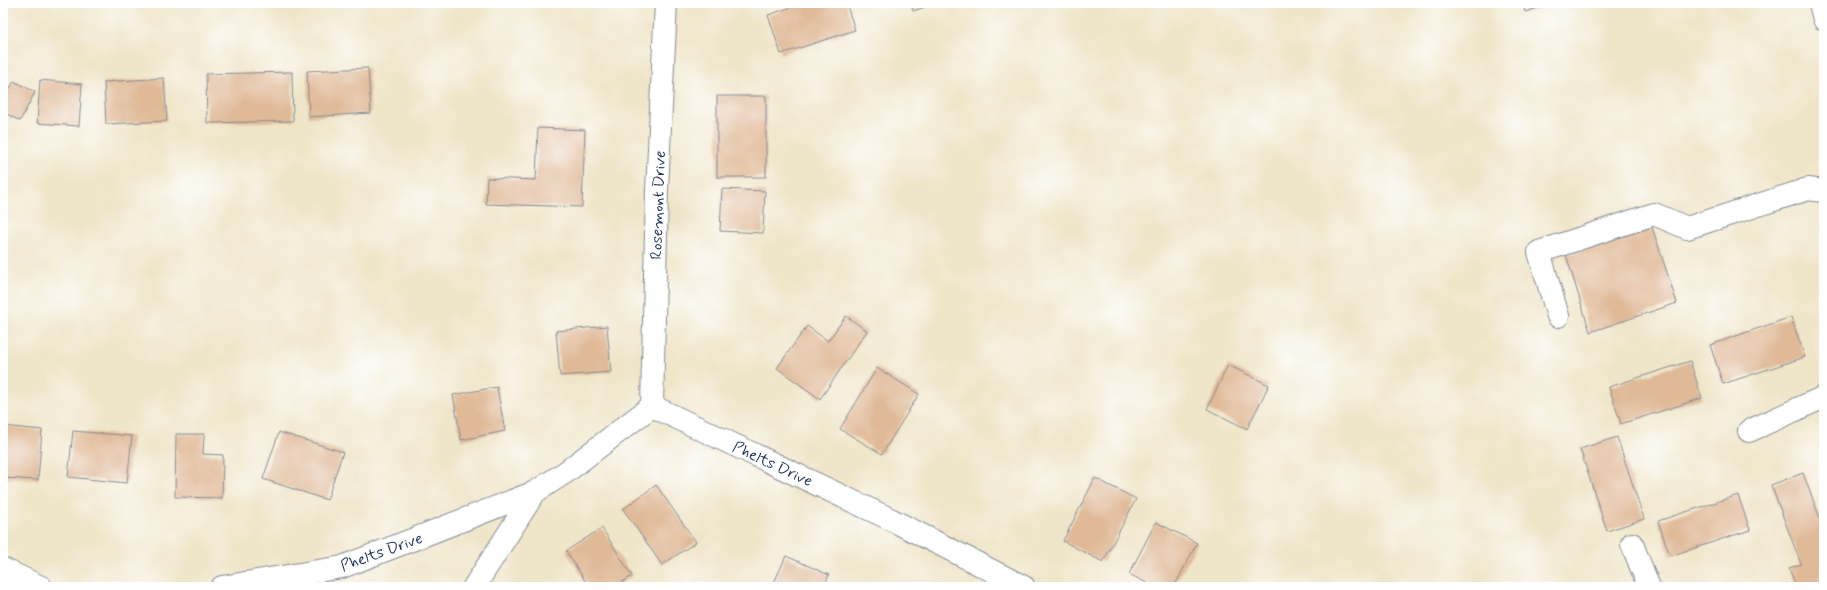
<svg xmlns="http://www.w3.org/2000/svg" width="1827" height="590" font-family="Mynerve,sans-serif">
<style>
.building{fill:#e0b997}
.lines{fill:none;stroke-linecap:round;stroke-linejoin:round}
.minor-casing{stroke:#858a93;stroke-width:24}
.major-casing{stroke:#858a93;stroke-width:24}
.minor{stroke:#fff;stroke-width:22}
.major{stroke:#fff;stroke-width:22}
.labels{text-anchor:middle;stroke-width:3;stroke-linejoin:round;paint-order:stroke}
.street-label{font-size:16px;fill:#1b2f5e;stroke:#fff}
</style>
<rect width="100%" height="100%" fill="#fff"/>
<filter id="ink" filterUnits="userSpaceOnUse"><feTurbulence type="fractalNoise" baseFrequency=".025" numOctaves="2"/><feDisplacementMap in="SourceGraphic" scale="8" xChannelSelector="R" yChannelSelector="G"/><feConvolveMatrix kernelMatrix="1 2 1 2 8 2 1 2 1" color-interpolation-filters="sRGB"/></filter>
<filter id="wash" filterUnits="userSpaceOnUse"><feTurbulence type="fractalNoise" baseFrequency=".012" numOctaves="4" result="noise"/><feDisplacementMap in="SourceGraphic" scale="16" xChannelSelector="R" yChannelSelector="G"/><feGaussianBlur stdDeviation="0.9" result="paint"/><feColorMatrix in="noise" values="0 0 0 0 0 0 0 0 0 0 0 0 0 0 0 0 0 1.4 0 .05"/><feComposite in="paint" operator="in"/></filter>
<g filter="url(#wash)">
<rect width="100%" height="100%" fill="#efe5c8"/>
<g id="blocks">
<!-- building -->
<path class="building" d="M 804,3 L 846,3 L 855,30 L 781,54 L 768,15 Z
M 911,3 L 937,3 L 913,11 Z
M 1523,3 L 1555,3 L 1525,12 Z
M 368,68 L 371,113 L 309,117 L 307,71 Z
M 292,72 L 293,121 L 207,123 L 206,74 Z
M 164,78 L 167,121 L 106,124 L 104,82 Z
M 40,80 L 82,84 L 79,126 L 37,123 Z
M 14,81 L 35,92 L 20,121 L 3,112 L 3,101 Z
M 717,96 L 766,96 L 766,177 L 717,177 Z
M 538,128 L 585,130 L 582,207 L 486,204 L 487,178 L 536,180 Z
M 722,189 L 765,191 L 763,233 L 720,231 Z
M 1652,227 L 1677,303 L 1590,332 L 1566,255 Z
M 846,316 L 867,331 L 820,399 L 777,368 L 807,326 L 828,341 Z
M 1791,317 L 1805,357 L 1723,384 L 1710,345 Z
M 607,326 L 611,372 L 560,376 L 556,331 Z
M 1690,361 L 1702,398 L 1621,424 L 1609,387 Z
M 1228,365 L 1269,385 L 1247,429 L 1207,409 Z
M 877,368 L 919,394 L 882,454 L 840,429 Z
M 497,387 L 505,431 L 461,440 L 453,395 Z
M 3,426 L 42,430 L 38,480 L 3,478 Z
M 73,431 L 132,436 L 127,483 L 68,477 Z
M 279,432 L 343,452 L 327,500 L 263,479 Z
M 176,434 L 204,434 L 203,454 L 223,455 L 222,498 L 175,497 Z
M 1617,437 L 1644,519 L 1607,531 L 1580,449 Z
M 1803,473 L 1824,529 L 1824,587 L 1796,587 L 1789,568 L 1801,564 L 1771,485 Z
M 1095,478 L 1136,499 L 1103,562 L 1063,541 Z
M 656,485 L 696,542 L 662,565 L 623,509 Z
M 1738,495 L 1750,530 L 1670,556 L 1658,521 Z
M 1156,522 L 1197,543 L 1174,587 L 1155,587 L 1129,574 Z
M 602,528 L 632,576 L 615,587 L 589,587 L 566,551 Z
M 786,556 L 829,575 L 824,587 L 772,587 Z"/>
</g>
</g>
<g filter="url(#ink)">
<use href="#blocks" fill-opacity="0" stroke="#858a93" stroke-width="1"/>
<g class="lines">
<defs>
<path id="minor" d="M 1558,316 L 1539,252 L 1654,214 L 1687,228 L 1808,189 L 1824,191
M 652,406 L 657,190 L 666,3
M 1749,431 L 1824,397
M 1632,544 L 1649,587
M 3,569 L 41,587
M 222,587 L 342,567 L 535,492 L 566,472 L 652,406 L 890,519 L 1024,587
M 474,587 L 535,492"/>
<path id="major" d="M 1820,3 L 1824,19"/>
</defs>
<!-- minor casing -->
<use href="#minor" class="minor-casing"/>
<!-- major casing -->
<use href="#major" class="major-casing"/>
<!-- minor -->
<use href="#minor" class="minor"/>
<!-- major -->
<use href="#major" class="major"/>
</g>
</g>
<g class="labels">
<!-- street labels -->
<g class="street-label">
<text transform="translate(657 205) rotate(-88)" y="6">Rosemont Drive</text>
<text transform="translate(773 463) rotate(25)" y="6">Phelts Drive</text>
<text transform="translate(381 551) rotate(-20)" y="6">Phelts Drive</text>
</g>
</g>
<!-- margin -->
<rect width="1827" height="590" fill="none" stroke="#fff" stroke-width="16"/>
</svg>
